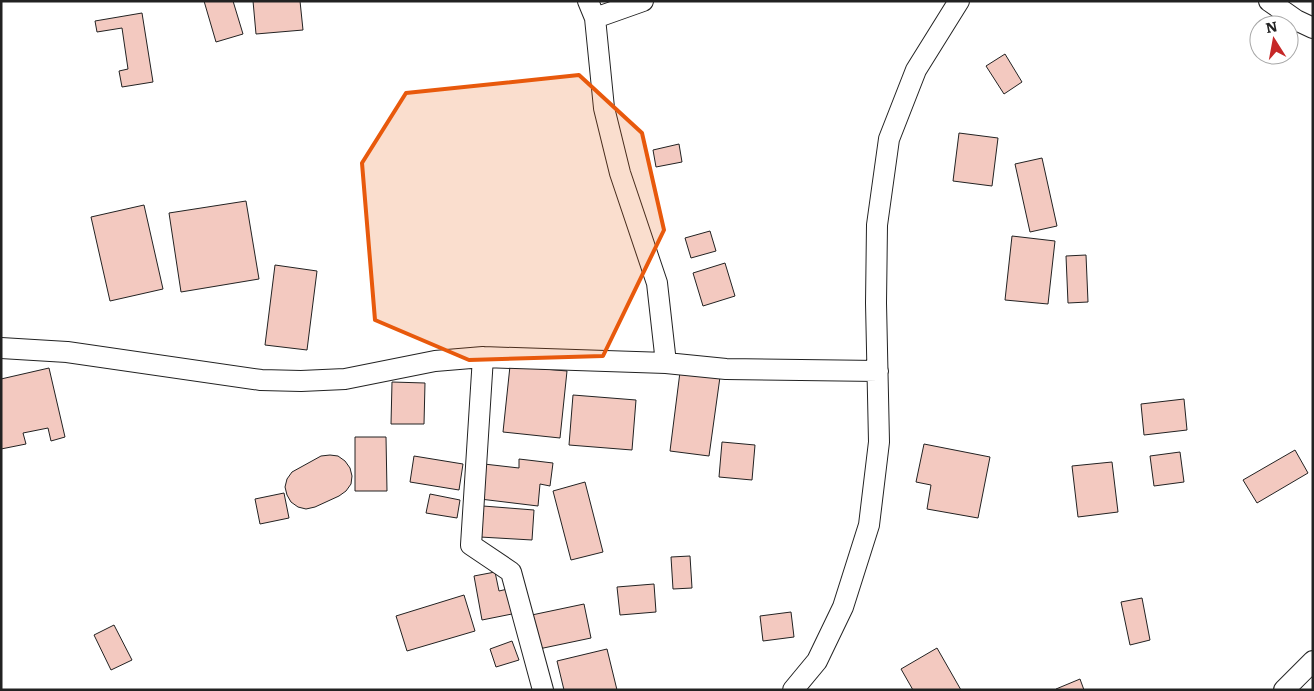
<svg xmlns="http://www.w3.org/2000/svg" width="1314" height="691" font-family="Literata,serif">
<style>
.building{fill:#f3c9c0;stroke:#222}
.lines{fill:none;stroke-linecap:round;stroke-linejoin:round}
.street-casing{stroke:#222;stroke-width:22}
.street{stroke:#fff;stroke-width:20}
.marked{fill:#e8590c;fill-opacity:0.2;stroke:#e8590c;stroke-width:4;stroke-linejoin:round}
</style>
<rect width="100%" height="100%" fill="#fff"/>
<!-- building -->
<path class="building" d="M 204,1 L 233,1 L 243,34 L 216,42 Z
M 253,1 L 300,1 L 303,30 L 256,34 Z
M 142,13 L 153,82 L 122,87 L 119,71 L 128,69 L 122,28 L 97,32 L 95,21 Z
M 1005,54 L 1022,82 L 1004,94 L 986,66 Z
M 959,133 L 998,138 L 992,186 L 953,181 Z
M 679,144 L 682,162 L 656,167 L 653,150 Z
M 1042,158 L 1057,226 L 1030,232 L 1015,164 Z
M 246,201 L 259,279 L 181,292 L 169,213 Z
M 144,205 L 163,289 L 110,301 L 91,217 Z
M 710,231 L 716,251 L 691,258 L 685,238 Z
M 1012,236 L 1055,241 L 1048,304 L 1005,300 Z
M 1086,255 L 1088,302 L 1068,303 L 1066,256 Z
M 725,263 L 735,296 L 703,306 L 693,273 Z
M 275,265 L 317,271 L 307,350 L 265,345 Z
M 510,366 L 567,371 L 560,438 L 503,432 Z
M 49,368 L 65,437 L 51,441 L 48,428 L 23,433 L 26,444 L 1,449 L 1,379 Z
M 680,372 L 720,377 L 709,456 L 670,451 Z
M 392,382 L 425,383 L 424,424 L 391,424 Z
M 573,395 L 636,400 L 632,450 L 569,445 Z
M 1184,399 L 1187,430 L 1144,435 L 1141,404 Z
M 355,437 L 386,437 L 387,491 L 355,491 Z
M 722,442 L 755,445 L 752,480 L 719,477 Z
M 924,444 L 990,457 L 978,518 L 927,509 L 931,485 L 916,482 Z
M 1295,450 L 1308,473 L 1257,503 L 1243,480 Z
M 1180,452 L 1184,482 L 1154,486 L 1150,456 Z
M 330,455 L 338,456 L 345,461 L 350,468 L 352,476 L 351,484 L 346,491 L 339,496 L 315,507 L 306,509 L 298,507 L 291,502 L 287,495 L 285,487 L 287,479 L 292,472 L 321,456 Z
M 414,456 L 463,464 L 459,490 L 410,482 Z
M 519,459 L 553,463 L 550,486 L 540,484 L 538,506 L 480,499 L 484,464 L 519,468 Z
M 1112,462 L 1118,512 L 1078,517 L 1072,466 Z
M 585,482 L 603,552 L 571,560 L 553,491 Z
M 284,493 L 289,518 L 260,524 L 255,499 Z
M 430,494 L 460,500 L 457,518 L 426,513 Z
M 483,506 L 534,510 L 532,540 L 480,537 Z
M 690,556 L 692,588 L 673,589 L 671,557 Z
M 495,572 L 499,591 L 512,588 L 517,613 L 482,620 L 474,576 Z
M 654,584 L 656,612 L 620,615 L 617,587 Z
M 464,595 L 475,631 L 407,651 L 396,616 Z
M 1142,598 L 1150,640 L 1130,645 L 1121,602 Z
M 584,604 L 591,638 L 534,650 L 527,616 Z
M 791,612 L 794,637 L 763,641 L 760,616 Z
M 114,625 L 132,660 L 111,670 L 94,635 Z
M 512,641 L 519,660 L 496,667 L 490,649 Z
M 937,648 L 961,690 L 913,690 L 901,669 Z
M 607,649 L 617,690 L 564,690 L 557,661 Z
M 1080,679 L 1084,690 L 1056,690 L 1056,689 Z"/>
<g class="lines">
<defs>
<path id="street" d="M 588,1 L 595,18 L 604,108 L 620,173 L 657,283 L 666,363
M 1269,1 L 1296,20 L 1313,28
M 595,18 L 643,1
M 1,348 L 67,352 L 261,380 L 301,381 L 345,379 L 435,361 L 483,357 L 666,363 L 726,369 L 878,371
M 483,357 L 471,545 L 511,572 L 543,690
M 793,690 L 817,661 L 843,607 L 869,525 L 879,442 L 876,303 L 877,225 L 889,139 L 916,70 L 959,1
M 1284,690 L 1313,661"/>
</defs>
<!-- street casing -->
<use href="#street" class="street-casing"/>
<!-- street -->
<use href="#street" class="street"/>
</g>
<!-- marked area -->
<path class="marked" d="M 579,75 L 642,133 L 664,230 L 603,356 L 469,360 L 375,320 L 362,163 L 406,93 Z"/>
<!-- border -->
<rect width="1314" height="691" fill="none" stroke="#222222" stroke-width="5"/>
<!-- north arrow -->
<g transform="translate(1274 40) rotate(349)"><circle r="24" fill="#ffffff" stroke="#a7a7a7"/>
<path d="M0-4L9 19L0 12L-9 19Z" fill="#c62828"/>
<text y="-8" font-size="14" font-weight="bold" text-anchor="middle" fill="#222222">N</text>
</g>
</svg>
